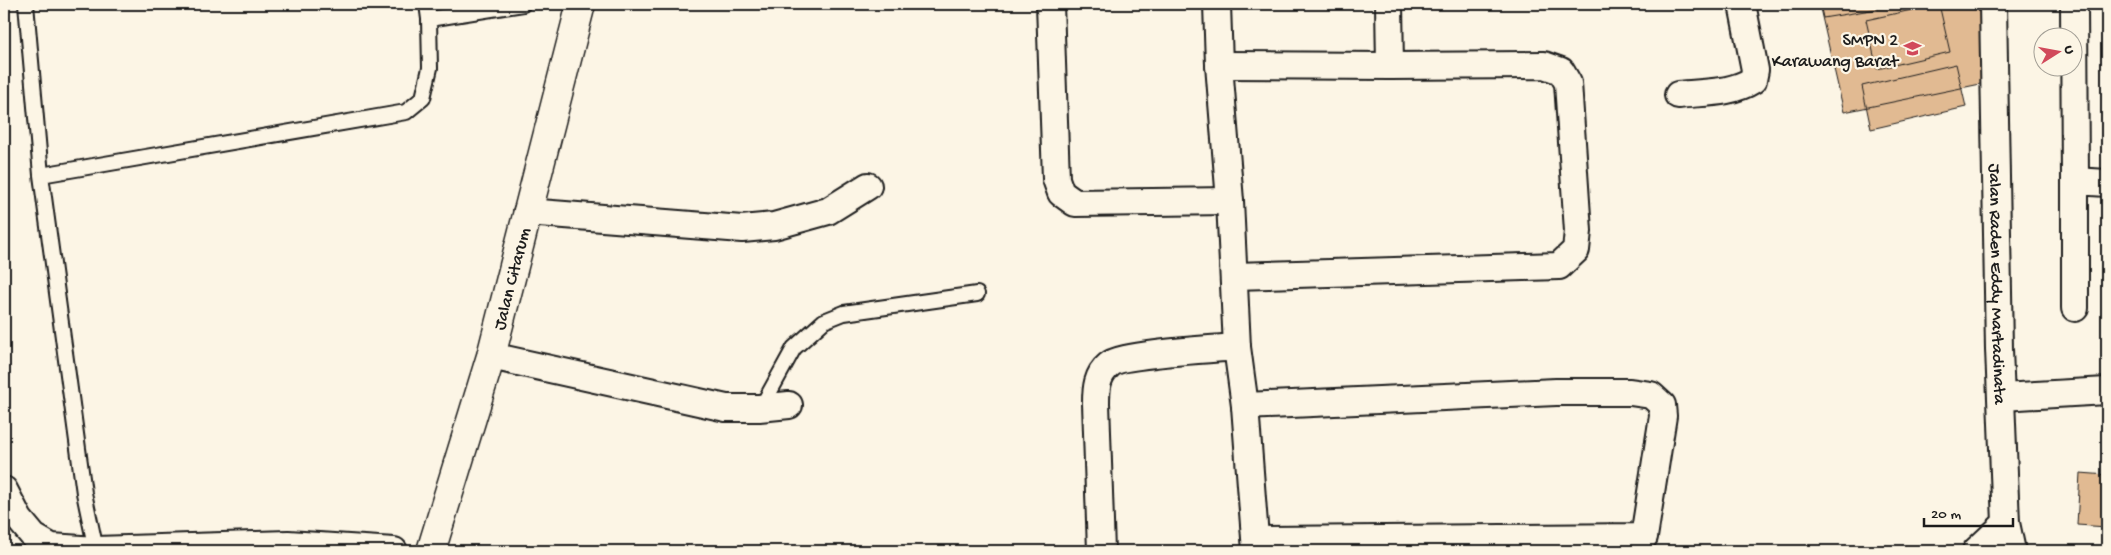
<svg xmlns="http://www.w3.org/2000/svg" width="2111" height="555" font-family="'Gochi Hand',sans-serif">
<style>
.building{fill:#e1ba92;stroke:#1c1c1c}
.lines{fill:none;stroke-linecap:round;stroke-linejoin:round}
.lane-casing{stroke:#1c1c1c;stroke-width:18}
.street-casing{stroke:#1c1c1c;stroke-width:30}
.secondary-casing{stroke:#1c1c1c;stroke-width:31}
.lane{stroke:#fcf5e5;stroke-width:14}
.street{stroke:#fcf5e5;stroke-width:26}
.secondary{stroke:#fcf5e5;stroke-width:28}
.labels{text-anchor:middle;stroke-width:4.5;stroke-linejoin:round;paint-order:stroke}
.poi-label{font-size:18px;fill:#1c1c1c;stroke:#fcf5e5;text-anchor:end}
.street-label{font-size:18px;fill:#1c1c1c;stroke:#fcf5e5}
</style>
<rect width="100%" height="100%" fill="#fcf5e5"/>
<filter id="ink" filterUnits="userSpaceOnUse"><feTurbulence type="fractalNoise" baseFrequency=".02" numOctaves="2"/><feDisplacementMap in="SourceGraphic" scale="10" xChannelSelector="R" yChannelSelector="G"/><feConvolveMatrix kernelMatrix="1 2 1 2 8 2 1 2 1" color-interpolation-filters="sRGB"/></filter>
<g filter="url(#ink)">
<!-- building -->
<path class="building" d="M 1819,4 L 1993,4 L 1995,81 L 1844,112 Z
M 1820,4 L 1876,4 L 1877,9 L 1823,18 Z
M 1939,4 L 1950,52 L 1877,69 L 1866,20 Z
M 1956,64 L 1966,107 L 1871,129 L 1862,86 Z
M 2080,473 L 2107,475 L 2107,527 L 2077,525 Z"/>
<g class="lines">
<defs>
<path id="lane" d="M 26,4 L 41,175 L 84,493 L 96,550
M 427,4 L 429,19
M 41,175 L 406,112 L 423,98 L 430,68 L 429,19 L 523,4
M 761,408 L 794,348 L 824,321 L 844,313 L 977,294"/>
<g id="street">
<path d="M 1050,4 L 1056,179 L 1061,193 L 1075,203 L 1230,201"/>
<path d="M 1217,4 L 1219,65 L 1230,201 L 1237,347 L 1245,406 L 1256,551"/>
<path id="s1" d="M 1993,4 L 1999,349 L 2006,523 L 2012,551"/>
<path d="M 2074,4 L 2075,181"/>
<path d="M 1219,65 L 1390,66 L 1389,4"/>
<path d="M 1678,95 C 1703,92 1731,94 1753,80 L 1755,70 L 1742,4"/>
<path d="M 527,212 L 742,229 L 774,226 L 828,211 L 868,186"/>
<path d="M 1234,276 L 1559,266 L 1576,250 L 1578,231 L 1568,83 L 1561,71 L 1544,65 L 1390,66"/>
<path d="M 2075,308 L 2075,181 L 2107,183"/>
<path d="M 491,356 L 726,408 L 759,408 L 789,405"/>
<path d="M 2002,397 L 2107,391"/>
<path d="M 1245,406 L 1556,392 L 1630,392 L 1651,395 L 1662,405 L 1663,416 L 1644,537 L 1256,540"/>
<path d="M 4,490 L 19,519 L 34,537 L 51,547 L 96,550 L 288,544 L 394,551"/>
<path d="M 1101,551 L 1096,403 C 1096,388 1097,375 1109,365 C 1120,354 1216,349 1237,347"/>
<path d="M 1976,551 L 2006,523"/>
</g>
<g id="secondary">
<path id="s2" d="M 431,551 L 491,356 L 581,4"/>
</g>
</defs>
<!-- lane casing -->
<use href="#lane" class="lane-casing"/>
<!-- street casing -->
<use href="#street" class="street-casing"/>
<!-- secondary casing -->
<use href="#secondary" class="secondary-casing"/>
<!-- lane -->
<use href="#lane" class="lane"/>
<!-- street -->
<use href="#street" class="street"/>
<!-- secondary -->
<use href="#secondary" class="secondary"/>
</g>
</g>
<!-- icons -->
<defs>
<symbol id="school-bare" viewBox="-9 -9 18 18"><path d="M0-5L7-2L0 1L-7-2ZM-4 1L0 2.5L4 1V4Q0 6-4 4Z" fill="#d1495b" stroke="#fcf5e5" stroke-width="2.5" paint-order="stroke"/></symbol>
</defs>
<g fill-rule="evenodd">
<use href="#school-bare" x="1900" y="36" width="25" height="25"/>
</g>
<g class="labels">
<!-- poi labels -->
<g class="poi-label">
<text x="1898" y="45">SMPN 2<tspan x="1898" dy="21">Karawang Barat</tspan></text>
</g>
<!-- street labels -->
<g class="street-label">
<text dy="6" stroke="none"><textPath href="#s2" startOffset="284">Jalan Citarum</textPath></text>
<text dy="6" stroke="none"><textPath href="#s1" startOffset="280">Jalan Raden Eddy Martadinata</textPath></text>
</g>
</g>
<!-- margin -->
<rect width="2111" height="555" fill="none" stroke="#fcf5e5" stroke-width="20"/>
<rect x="10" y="10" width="2091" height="535" fill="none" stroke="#1c1c1c" stroke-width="2" filter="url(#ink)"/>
<!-- north arrow -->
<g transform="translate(2058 52) rotate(79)"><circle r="24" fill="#fcf5e5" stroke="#a29e95"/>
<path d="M0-4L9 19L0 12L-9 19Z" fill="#d1495b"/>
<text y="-8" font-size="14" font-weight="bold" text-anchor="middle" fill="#1c1c1c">U</text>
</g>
<!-- scale -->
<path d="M1924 518v8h89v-8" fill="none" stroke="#1c1c1c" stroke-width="2.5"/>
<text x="1931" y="518" font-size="15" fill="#1c1c1c" stroke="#fcf5e5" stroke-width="4" paint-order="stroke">20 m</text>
</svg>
